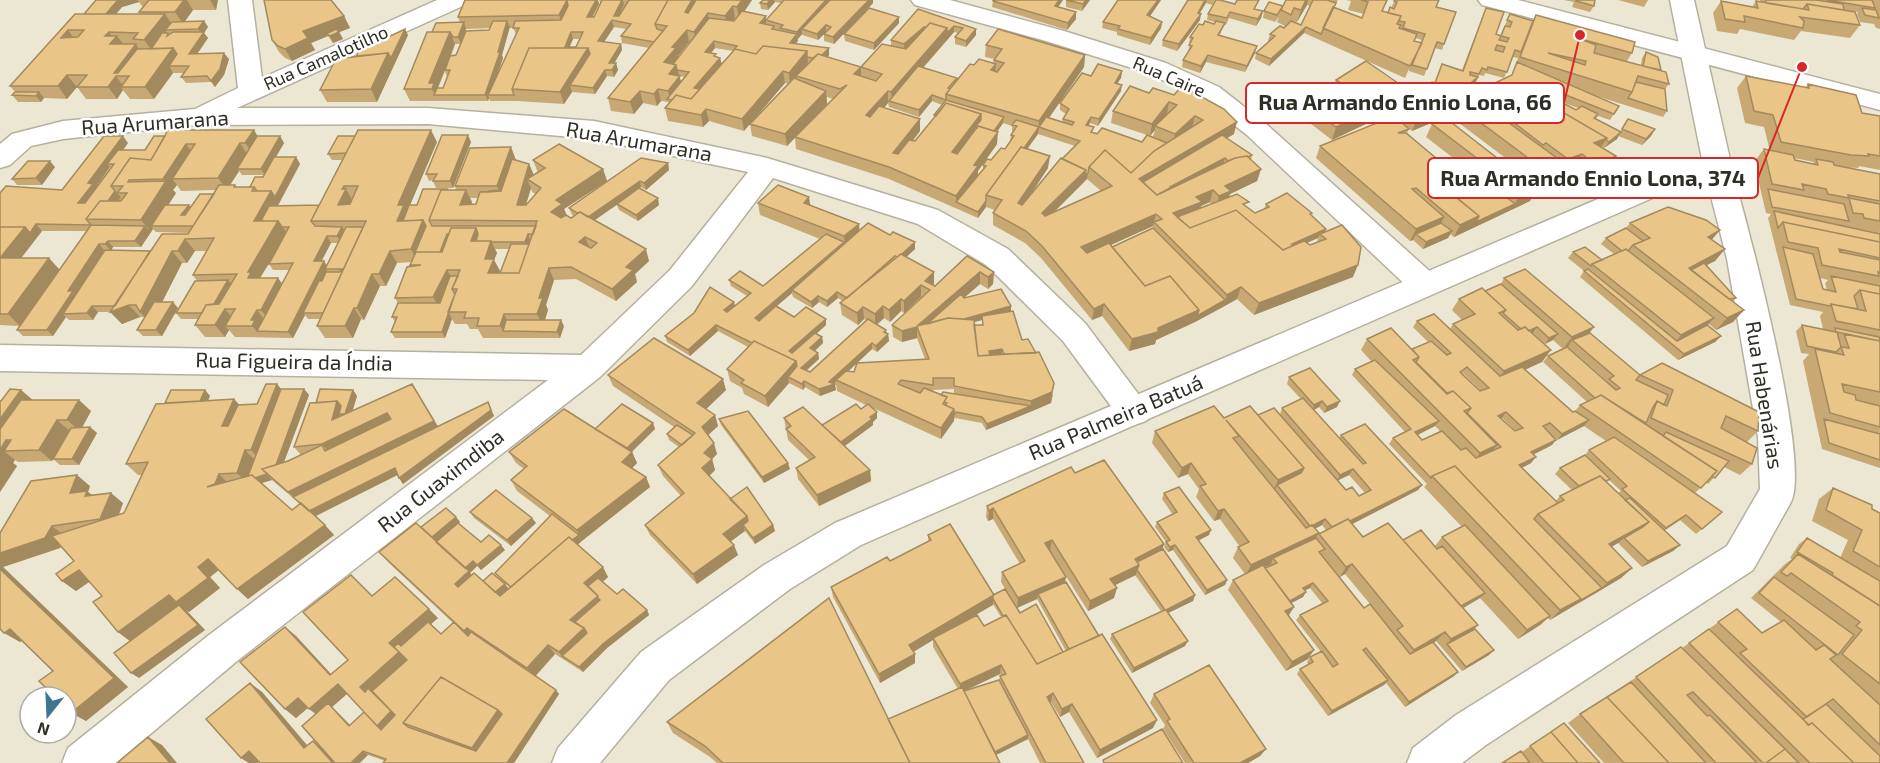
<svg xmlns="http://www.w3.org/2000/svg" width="1880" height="763" font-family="'Exo 2',sans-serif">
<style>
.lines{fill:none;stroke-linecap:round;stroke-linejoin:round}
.street-casing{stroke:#b5b19e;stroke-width:3}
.secondary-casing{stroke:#b5b19e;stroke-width:3}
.street{fill:#fff;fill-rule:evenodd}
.secondary{fill:#fff;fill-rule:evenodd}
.wall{fill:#c8a974;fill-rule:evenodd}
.shaded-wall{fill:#a38a5e}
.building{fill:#e9c587;stroke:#a38a5e;stroke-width:1.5;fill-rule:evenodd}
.labels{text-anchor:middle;stroke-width:5;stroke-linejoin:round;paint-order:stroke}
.far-street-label{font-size:18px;fill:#2f2e26;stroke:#fff}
.street-label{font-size:21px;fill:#2f2e26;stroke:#fff}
.leader{fill:none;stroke:#d62828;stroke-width:2}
.callout-dot{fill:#d62828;stroke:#fff;stroke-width:2}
.callout{fill:#fff;stroke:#d62828;stroke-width:2}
.callout-label{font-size:22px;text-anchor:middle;font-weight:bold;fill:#2f2e26}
</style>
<rect width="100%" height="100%" fill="#ece7d3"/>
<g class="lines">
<defs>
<path id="street" d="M 228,0 L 252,0 L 262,78 L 437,0 L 469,0 L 465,5 L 237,108 L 428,108 L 594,121 L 767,158 L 938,210 L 1008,249 L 1085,323 L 1151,411 L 1146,421 L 1134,425 L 1122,421 L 1063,341 L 986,265 L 918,224 L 773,178 L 692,286 L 600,377 L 237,661 L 116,763 L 62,763 L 68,748 L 209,635 L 548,380 L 0,371 L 0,345 L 581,355 L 670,270 L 748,172 L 594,139 L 428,124 L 195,125 L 63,139 L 31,146 L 10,165 L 0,168 L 0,144 L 12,134 L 63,121 L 195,109 L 238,88 Z
M 911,0 L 950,0 L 1064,31 L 1166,63 L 1219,87 L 1265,123 L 1435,276 L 1439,284 L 1435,292 L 1424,295 L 1413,292 L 1247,135 L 1201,99 L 1148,73 L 1046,41 L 915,5 Z
M 1478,0 L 1518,0 L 1880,94 L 1880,110 L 1482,5 Z
M 1720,168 L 1730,170 L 1734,177 C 1749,231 1811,461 1791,502 L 1753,570 L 1486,745 L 1462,763 L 1407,763 L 1413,748 L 1456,715 L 1727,546 L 1760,489 L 1758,437 L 1727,259 L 1706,177 L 1710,170 Z"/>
<path id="secondary" d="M 1670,0 L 1694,0 L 1734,177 L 1730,184 L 1684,189 L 1657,196 L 861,545 L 790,589 L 669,680 L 600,763 L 552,763 L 558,748 L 641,652 L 764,565 L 835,523 L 1638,182 L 1684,171 L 1704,169 Z"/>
</defs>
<!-- street casing -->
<use href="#street" class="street-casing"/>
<!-- secondary casing -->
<use href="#secondary" class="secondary-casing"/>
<!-- street -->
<use href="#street" class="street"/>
<!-- secondary -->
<use href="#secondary" class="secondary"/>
</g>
<!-- wall -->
<path class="wall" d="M 96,0 L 218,0 L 216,10 L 193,10 L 185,21 L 204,21 L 208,27 L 204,33 L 208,38 L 197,54 L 229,59 L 224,75 L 215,87 L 211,82 L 186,83 L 181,77 L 184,73 L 173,73 L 154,99 L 130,99 L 123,90 L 117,99 L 86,99 L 77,87 L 67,99 L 44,98 L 41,102 L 18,102 L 12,95 L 15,92 L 10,86 L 84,14 ZM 139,2 L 142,6 L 143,6 L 139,12 L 140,14 L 116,14 L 122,7 Z
M 465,0 L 598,0 L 599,4 L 592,17 L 594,17 L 602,2 L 600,2 L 599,0 L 752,0 L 744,12 L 767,20 L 781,3 L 775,2 L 768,10 L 761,9 L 760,3 L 763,0 L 873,0 L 873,3 L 834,44 L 824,41 L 824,34 L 818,40 L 802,35 L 802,34 L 797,39 L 798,41 L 795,43 L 829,55 L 828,57 L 861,67 L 861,76 L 861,67 L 891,46 L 891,40 L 918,9 L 976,29 L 976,35 L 966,47 L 955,44 L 955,37 L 958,33 L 954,32 L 923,68 L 957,81 L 974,65 L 993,63 L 994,59 L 985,57 L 986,45 L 1085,55 L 1084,67 L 1049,118 L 1062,122 L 1063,119 L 1066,114 L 1060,110 L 1060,103 L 1091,76 L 1122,71 L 1121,78 L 1117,84 L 1121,91 L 1098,126 L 1090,123 L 1088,126 L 1093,132 L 1142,142 L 1147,135 L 1111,123 L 1113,111 L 1149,93 L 1153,88 L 1234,134 L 1227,138 L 1252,155 L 1251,160 L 1261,169 L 1257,181 L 1230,194 L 1229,197 L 1247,207 L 1255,213 L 1264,209 L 1266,204 L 1311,215 L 1325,232 L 1353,277 L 1254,315 L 1237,299 L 1195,322 L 1156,340 L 1155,344 L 1129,351 L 1102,316 L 1092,320 L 1041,258 L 1025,243 L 993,225 L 993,213 L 995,210 L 986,207 L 978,218 L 889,179 L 796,149 L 795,138 L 787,146 L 752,136 L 750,124 L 789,84 L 785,83 L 744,131 L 709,121 L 703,127 L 668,121 L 665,108 L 669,104 L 668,102 L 661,101 L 657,106 L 643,103 L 634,114 L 611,111 L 608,98 L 649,48 L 622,43 L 621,36 L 626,29 L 614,27 L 604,42 L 621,44 L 622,50 L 614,63 L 616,63 L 618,70 L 614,77 L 607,76 L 595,94 L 572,92 L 564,104 L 517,101 L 490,101 L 489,98 L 488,101 L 410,101 L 404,89 L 432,32 L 460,22 L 458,17 ZM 490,28 L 489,30 L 456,55 L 451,56 L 455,44 L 461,44 L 466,29 ZM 509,28 L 513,28 L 516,34 L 498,73 L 503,58 L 502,55 ZM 573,39 L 580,39 L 576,47 L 569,47 ZM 689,42 L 690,42 L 678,57 L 678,56 ZM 715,48 L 733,51 L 722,64 L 716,57 L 711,53 ZM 445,71 L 447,77 L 443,88 L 438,88 ZM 679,76 L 685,77 L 681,82 ZM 827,97 L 833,99 L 827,104 ZM 932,101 L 942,105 L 934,115 L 934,118 L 915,141 L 913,141 L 920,131 L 920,119 L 884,108 L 888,103 L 889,107 L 919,117 ZM 1003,123 L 1012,126 L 1012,131 L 1013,131 L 1011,135 L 1010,141 L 1005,149 L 991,160 L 983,165 L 983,170 L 978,176 L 978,171 L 997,144 L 997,132 ZM 1155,130 L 1153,137 L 1150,136 ZM 1038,134 L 1075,146 L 1062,159 L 1031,194 L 1048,168 L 1027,149 ZM 1087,179 L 1101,191 L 1055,211 ZM 1210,202 L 1211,204 L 1200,208 L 1201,206 ZM 1153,226 L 1153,228 L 1112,247 L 1110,245 ZM 1318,238 L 1317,242 L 1310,245 L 1307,243 Z
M 1063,0 L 1058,7 L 1076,19 L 1067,30 L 992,7 L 993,1 Z
M 1066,0 L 1090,0 L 1082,11 L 1066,7 Z
M 1118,0 L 1161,0 L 1150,16 L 1162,22 L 1161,28 L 1150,45 L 1117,35 L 1117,32 L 1102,28 L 1103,22 Z
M 1188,0 L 1215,0 L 1212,5 L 1206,3 L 1200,13 L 1200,20 L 1177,51 L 1162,46 L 1163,40 Z
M 1286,0 L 1338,0 L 1334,8 L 1362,18 L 1364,14 L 1348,10 L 1351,1 L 1346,0 L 1388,0 L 1382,11 L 1388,13 L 1391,8 L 1395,0 L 1436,7 L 1444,44 L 1442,50 L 1435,48 L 1424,76 L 1409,71 L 1409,69 L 1405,78 L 1304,33 L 1269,66 L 1255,59 L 1256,53 L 1269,41 L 1268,41 L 1270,34 L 1285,26 L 1277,22 L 1279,17 L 1275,22 L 1263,18 L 1264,11 L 1283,6 ZM 1307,5 L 1310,6 L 1301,25 L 1291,21 L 1297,22 ZM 1415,38 L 1422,40 L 1421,43 L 1414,41 Z
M 1564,0 L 1595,0 L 1594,6 L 1590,12 L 1572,7 L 1574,2 Z
M 1618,0 L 1648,0 L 1644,7 Z
M 1760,0 L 1880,0 L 1880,29 L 1876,28 L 1874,24 L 1860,22 L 1857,14 L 1858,12 L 1844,10 L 1860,25 L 1850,38 L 1801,31 L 1794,40 L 1740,29 L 1737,34 L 1717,31 L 1713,13 L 1721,1 L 1752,7 L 1756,1 L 1760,2 Z
M 1235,4 L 1263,11 L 1261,18 L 1256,26 L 1229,18 L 1226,25 L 1224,24 L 1220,35 L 1255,53 L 1245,72 L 1206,62 L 1200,73 L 1182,67 L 1183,60 L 1188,52 L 1190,44 L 1189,44 L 1190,37 L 1203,25 L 1214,24 L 1215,22 L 1207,20 L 1208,14 Z
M 1486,8 L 1496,34 L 1500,36 L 1510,14 L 1533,21 L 1536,15 L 1632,53 L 1627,61 L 1641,65 L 1642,58 L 1646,52 L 1661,70 L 1669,84 L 1665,89 L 1667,111 L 1663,117 L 1590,94 L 1619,106 L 1610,120 L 1598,116 L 1596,119 L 1620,132 L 1628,119 L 1655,129 L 1651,136 L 1642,145 L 1618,136 L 1617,139 L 1604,148 L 1601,147 L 1616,156 L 1608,168 L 1589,177 L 1574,166 L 1561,172 L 1557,169 L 1554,174 L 1536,181 L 1439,108 L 1442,102 L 1423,94 L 1426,88 L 1435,83 L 1442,64 L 1462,70 ZM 1513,57 L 1518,58 L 1511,76 L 1497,82 L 1494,88 L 1510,97 L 1514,94 L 1533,101 L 1529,107 L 1532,109 L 1529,116 L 1470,88 L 1475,84 L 1479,75 L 1484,76 L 1485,73 L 1504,78 ZM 1539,93 L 1542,94 L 1536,99 ZM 1556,100 L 1578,108 L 1579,108 L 1576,110 Z
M 344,16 L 350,28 L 339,32 L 343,39 L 333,43 L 328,36 L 311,43 L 315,50 L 292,61 L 285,58 L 279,52 L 272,40 Z
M 899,17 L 899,23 L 874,50 L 845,41 L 844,34 Z
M 408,35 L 377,102 L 327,102 L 320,90 L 357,56 Z
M 1746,76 L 1805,88 L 1808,84 L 1862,113 L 1880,116 L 1880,170 L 1859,166 L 1858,168 L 1842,167 L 1880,174 L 1880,468 L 1822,449 L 1803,361 L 1809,354 L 1801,353 L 1796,331 L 1802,325 L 1823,329 L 1820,316 L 1823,312 L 1790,305 L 1768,218 L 1771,214 L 1766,213 L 1754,162 L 1764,149 L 1770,151 L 1764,127 L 1745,123 L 1737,88 ZM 1794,158 L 1814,162 L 1812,164 L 1795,160 ZM 1820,278 L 1828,280 L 1825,283 L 1827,290 L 1823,289 Z
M 1336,80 L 1406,105 L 1332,140 L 1298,114 L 1302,102 L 1333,88 Z
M 1405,116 L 1431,123 L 1412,131 L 1402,123 Z
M 1432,124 L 1537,189 L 1530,201 L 1454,237 L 1450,234 L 1448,238 L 1423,249 L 1413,240 L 1410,241 L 1316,158 L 1320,146 L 1409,129 L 1407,133 L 1462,180 L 1474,174 L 1426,137 Z
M 254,130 L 257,136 L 280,136 L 284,143 L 276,157 L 296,157 L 300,164 L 278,206 L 319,206 L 342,160 L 332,160 L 328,154 L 437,142 L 410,205 L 417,205 L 447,190 L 456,190 L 455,186 L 516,160 L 529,164 L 534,175 L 538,173 L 533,160 L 603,169 L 607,181 L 564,209 L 567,215 L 571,218 L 574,216 L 572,215 L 569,208 L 668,163 L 669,170 L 646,190 L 641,187 L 640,188 L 659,205 L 638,221 L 619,210 L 617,205 L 595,220 L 649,261 L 635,274 L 637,282 L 616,301 L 576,279 L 554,280 L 546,305 L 548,310 L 545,320 L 564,326 L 560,338 L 483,338 L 478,329 L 470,329 L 467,324 L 455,324 L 452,319 L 445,338 L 395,338 L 391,332 L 395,322 L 392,317 L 398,303 L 395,298 L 411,267 L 410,265 L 412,262 L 397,263 L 386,286 L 380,286 L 364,320 L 361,319 L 353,338 L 325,338 L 317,326 L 320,319 L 308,319 L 305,315 L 293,338 L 235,337 L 229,330 L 225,337 L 205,337 L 195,325 L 198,319 L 181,319 L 176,313 L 197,281 L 193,275 L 207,251 L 195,251 L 187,263 L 182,263 L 162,302 L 178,308 L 162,336 L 143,336 L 137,330 L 145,317 L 140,317 L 122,324 L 111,312 L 98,312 L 93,320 L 69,320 L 66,317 L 53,336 L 23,336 L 17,330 L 19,326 L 0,325 L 0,193 L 62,190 L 128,143 L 123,150 L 145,150 L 165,136 ZM 110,167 L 111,168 L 96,188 L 96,187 ZM 239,171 L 242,175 L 264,175 L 250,187 L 237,187 L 235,185 L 230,185 ZM 177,185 L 181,191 L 216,190 L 214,194 L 191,207 L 168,205 L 176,193 L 173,190 ZM 531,188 L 532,192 L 536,194 L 526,205 ZM 470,198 L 478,198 L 476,204 L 471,205 L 472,202 ZM 153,229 L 156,232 L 189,233 L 188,234 L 150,251 L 111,250 L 113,247 L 141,247 ZM 42,231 L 87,231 L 60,270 L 21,258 ZM 331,243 L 338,243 L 327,266 L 324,261 L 321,261 ZM 495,249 L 509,249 L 500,273 L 499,273 L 500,271 L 494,260 L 497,253 ZM 269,264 L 273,270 L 290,270 L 282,284 L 260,278 Z
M 471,142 L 453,188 L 436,188 L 433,181 L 433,180 L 429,181 L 426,174 Z
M 55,167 L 42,185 L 17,185 L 12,179 Z
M 758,203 L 810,205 L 859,224 L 859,230 L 890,235 L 915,242 L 915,249 L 906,257 L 934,272 L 934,284 L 933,285 L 935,286 L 967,256 L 994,272 L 993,284 L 988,289 L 980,284 L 964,298 L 1011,306 L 1011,312 L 1022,340 L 1053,395 L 1051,403 L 986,430 L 982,423 L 955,418 L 941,439 L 871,407 L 877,418 L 873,422 L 873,425 L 845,446 L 870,470 L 871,481 L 819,506 L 798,479 L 796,468 L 809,460 L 788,440 L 784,418 L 822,425 L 861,409 L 866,405 L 837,391 L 836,382 L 834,384 L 836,390 L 820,396 L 805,387 L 803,390 L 789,383 L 768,407 L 744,394 L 742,388 L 730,381 L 727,369 L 748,347 L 718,331 L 690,356 L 667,342 L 665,336 L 734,302 L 735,306 L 747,296 L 731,286 L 729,280 L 763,286 L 820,239 L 760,215 ZM 792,293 L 793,297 L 812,308 L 819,302 L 827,307 L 838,298 L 843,301 L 840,303 L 842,315 L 858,325 L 864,319 L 866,320 L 810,372 L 806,371 L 819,359 L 818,353 L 815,351 L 823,343 L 822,337 L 816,334 L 826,325 L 794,317 L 777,306 ZM 921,297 L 922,297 L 892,325 L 893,337 L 902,342 L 917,338 L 925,359 L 857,363 L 872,349 L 877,352 L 889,341 L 888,334 L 877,325 L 884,318 L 890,322 L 901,311 L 904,313 ZM 982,320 L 982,325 L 974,325 L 974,322 ZM 857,363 L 854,372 L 848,371 ZM 954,389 L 954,394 L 941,395 L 933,392 L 933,390 Z
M 1630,223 L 1712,240 L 1725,249 L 1715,261 L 1707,265 L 1736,298 L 1733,302 L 1744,310 L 1733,322 L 1716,330 L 1709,324 L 1708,325 L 1721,336 L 1715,342 L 1678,360 L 1580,277 L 1584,271 L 1568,258 L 1573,252 L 1602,260 L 1614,254 L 1601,244 L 1606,238 L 1626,228 Z
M 1504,278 L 1590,333 L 1640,375 L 1758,431 L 1747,442 L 1752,464 L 1740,475 L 1724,467 L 1708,484 L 1706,482 L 1695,493 L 1722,512 L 1696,534 L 1680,520 L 1664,531 L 1680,545 L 1673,551 L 1642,567 L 1618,543 L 1611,547 L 1632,568 L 1621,578 L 1550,620 L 1548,618 L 1540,625 L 1518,639 L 1480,598 L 1463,608 L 1472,630 L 1489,655 L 1462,671 L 1436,641 L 1434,643 L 1454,676 L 1405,707 L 1386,683 L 1384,685 L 1328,716 L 1297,674 L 1300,669 L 1308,664 L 1307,662 L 1310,657 L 1321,652 L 1296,620 L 1300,615 L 1322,603 L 1310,588 L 1305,590 L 1306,592 L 1303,597 L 1291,603 L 1294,607 L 1289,615 L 1308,659 L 1286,671 L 1228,590 L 1233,580 L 1245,574 L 1233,558 L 1238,547 L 1240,547 L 1220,519 L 1214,521 L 1196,497 L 1199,489 L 1188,474 L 1178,478 L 1152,443 L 1155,431 L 1224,418 L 1280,414 L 1282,408 L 1301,399 L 1287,384 L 1289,377 L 1337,407 L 1324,413 L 1319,407 L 1314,410 L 1339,438 L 1341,435 L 1422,485 L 1418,490 L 1352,524 L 1363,537 L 1403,540 L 1435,546 L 1442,537 L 1462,527 L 1424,487 L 1427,484 L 1389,444 L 1393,438 L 1405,432 L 1352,375 L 1355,369 L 1372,362 L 1361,350 L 1367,339 L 1412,349 L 1428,342 L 1413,327 L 1417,321 L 1450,329 L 1453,324 L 1462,320 L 1452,310 L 1459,299 L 1485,291 L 1501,284 ZM 1532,333 L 1533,333 L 1545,344 L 1553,340 L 1563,349 L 1548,356 L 1543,362 L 1587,402 L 1580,405 L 1575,411 L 1573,412 L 1525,369 L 1542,362 ZM 1567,347 L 1568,347 L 1607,381 L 1606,382 ZM 1463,373 L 1481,391 L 1480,391 L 1463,374 ZM 1501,418 L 1502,418 L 1516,431 L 1515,431 ZM 1435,426 L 1440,431 L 1422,440 L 1418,435 ZM 1584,426 L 1606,441 L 1589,450 L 1584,456 L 1560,468 L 1555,474 L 1572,490 L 1560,496 L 1556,501 L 1522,468 L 1531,463 L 1533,455 L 1552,445 L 1554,437 L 1557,440 ZM 1349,475 L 1365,493 L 1359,496 L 1346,490 L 1338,480 ZM 1609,480 L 1621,491 L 1618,493 L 1607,482 ZM 1322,525 L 1326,530 L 1319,534 L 1316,538 L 1319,533 L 1315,529 ZM 1345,574 L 1370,604 L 1364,608 L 1340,577 Z
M 608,375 L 726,390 L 706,409 L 715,415 L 718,426 L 708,435 L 717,454 L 712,459 L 715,470 L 709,476 L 730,499 L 773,525 L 775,531 L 755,544 L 745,531 L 730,541 L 738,555 L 697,584 L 650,535 L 645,525 L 681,496 L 663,476 L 658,465 L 679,447 L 669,440 L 667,434 L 674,427 L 613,386 Z
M 277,384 L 281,389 L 304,389 L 309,395 L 284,462 L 301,455 L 294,447 L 316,403 L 353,390 L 357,396 L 352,411 L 412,384 L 438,426 L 488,402 L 494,416 L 403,484 L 398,475 L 315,516 L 334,535 L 248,599 L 219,570 L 210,577 L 220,588 L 189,612 L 181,606 L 186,610 L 205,630 L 139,678 L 130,641 L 118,632 L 102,596 L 89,582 L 76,591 L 62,581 L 74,561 L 61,546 L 60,548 L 3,567 L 128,687 L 86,721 L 53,671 L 22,641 L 20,642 L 0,629 L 0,553 L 90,486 L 88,492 L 92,495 L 123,503 L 119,515 L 124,513 L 143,475 L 138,475 L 126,464 L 165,403 L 205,390 L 210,396 L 208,400 L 234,399 L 239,405 L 257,404 ZM 272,480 L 300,504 L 292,510 L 261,483 Z
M 21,390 L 32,400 L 91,411 L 82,428 L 90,427 L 97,433 L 79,465 L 60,465 L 53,459 L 52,461 L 18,462 L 15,460 L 13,463 L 17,466 L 0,492 L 1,401 Z
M 719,419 L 790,469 L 764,483 L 721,425 Z
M 653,423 L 655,429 L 632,452 L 637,463 L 632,468 L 646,477 L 650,487 L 577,544 L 608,577 L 603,582 L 617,594 L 647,610 L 649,615 L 607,648 L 583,672 L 555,654 L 536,676 L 559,694 L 514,763 L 385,761 L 368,755 L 259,762 L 257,763 L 249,763 L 241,758 L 250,683 L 262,692 L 307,745 L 320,746 L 316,714 L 308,708 L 296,718 L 285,709 L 285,627 L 296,636 L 331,674 L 348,660 L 372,596 L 438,618 L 431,624 L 441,634 L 453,623 L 388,562 L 379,552 L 421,527 L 456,517 L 460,522 L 459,524 L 481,542 L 505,550 L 481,570 L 477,566 L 470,573 L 472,575 L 483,581 L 505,584 L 508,589 L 510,588 L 499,578 L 495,573 L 550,516 L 517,491 L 511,480 L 524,469 L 516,463 L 509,452 L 595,429 ZM 347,694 L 364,712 L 350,725 L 332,707 Z
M 1075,473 L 1163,549 L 1195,595 L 1193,601 L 1168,613 L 1185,646 L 1132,673 L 1110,639 L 1112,634 L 1161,611 L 1135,575 L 1115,585 L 1114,598 L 1088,611 L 1050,551 L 1066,582 L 1099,636 L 1157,720 L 1153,728 L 1097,758 L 1069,712 L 1060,717 L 1051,702 L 1050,703 L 1084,763 L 1040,763 L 1028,739 L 996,755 L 1000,763 L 717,763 L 710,757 L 673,733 L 667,722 L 888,719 L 958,689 L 933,647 L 933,640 L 913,652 L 915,663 L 880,683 L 833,597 L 831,587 L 890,561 L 928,542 L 928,535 L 993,595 L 1016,607 L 1001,582 L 1002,572 L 1020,564 L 993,519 L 988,521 L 986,517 L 987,506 ZM 1037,599 L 1066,651 L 1063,652 L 1020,613 L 1017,608 ZM 993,604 L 1001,617 L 984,626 L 969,619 ZM 1000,674 L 1001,675 L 1000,676 L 999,680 L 964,691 Z
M 1833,488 L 1880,513 L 1880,763 L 1604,763 L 1568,723 L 1580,714 L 1607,697 L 1681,647 L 1682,648 L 1737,609 L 1762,633 L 1781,622 L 1751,598 L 1785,564 L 1792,559 L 1790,558 L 1799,544 L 1807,538 L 1840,558 L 1848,540 L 1812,521 L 1819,499 Z
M 1164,493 L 1209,535 L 1198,540 L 1227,580 L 1225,585 L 1205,595 L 1173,550 L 1168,552 L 1164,547 L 1166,542 L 1155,527 L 1157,522 L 1173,515 L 1162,499 Z
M 470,512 L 536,523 L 511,546 L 474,518 Z
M 1154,694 L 1266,749 L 1260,756 L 1248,763 L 1185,763 L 1163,729 L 1165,725 L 1150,703 Z
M 1530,746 L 1600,763 L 1502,763 L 1522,752 Z"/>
<!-- shaded-wall -->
<path class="shaded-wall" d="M 119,0 L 138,0 L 139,2 L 122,7 L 106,26 L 101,20 L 117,1 Z
M 184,0 L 187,0 L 193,10 L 183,24 L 175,12 Z
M 210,0 L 218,0 L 216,10 Z
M 567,0 L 570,12 L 563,27 L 559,15 Z
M 593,0 L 598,0 L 599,4 L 589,24 L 587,17 Z
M 622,0 L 623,0 L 624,4 L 616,22 L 614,16 Z
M 692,0 L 702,0 L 687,24 L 685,12 Z
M 742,0 L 752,0 L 739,19 L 737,7 Z
M 770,0 L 774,0 L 775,2 L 768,10 L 767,4 Z
M 826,0 L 832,0 L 802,29 L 802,34 L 798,39 L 797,32 Z
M 869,0 L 873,0 L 873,3 L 834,44 L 833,37 Z
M 1059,0 L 1063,0 L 1054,13 L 1055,6 Z
M 1086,0 L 1090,0 L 1082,11 L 1083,4 Z
M 1158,0 L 1161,0 L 1146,22 L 1147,15 Z
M 1205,0 L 1207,0 L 1206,3 L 1196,19 L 1198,13 Z
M 1306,0 L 1308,0 L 1307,5 L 1297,22 L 1301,10 Z
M 733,6 L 735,18 L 727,28 L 725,16 Z
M 1263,11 L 1261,18 L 1256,26 L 1258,19 Z
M 1076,12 L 1076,19 L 1067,30 L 1068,23 Z
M 708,13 L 710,25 L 697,44 L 694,32 Z
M 165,14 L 173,26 L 165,30 L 167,33 L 153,52 L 144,40 Z
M 1201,14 L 1200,20 L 1177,51 L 1179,44 Z
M 344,16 L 350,28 L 329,36 L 326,34 L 328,36 L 311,43 L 315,50 L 292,61 L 285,49 L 303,31 Z
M 766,16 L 766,23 L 761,30 L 760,23 Z
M 899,17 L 899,23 L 874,50 L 874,43 Z
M 612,20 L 614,27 L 600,48 L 598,41 Z
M 204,21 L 208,27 L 204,33 L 208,38 L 193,60 L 189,54 L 202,35 L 198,29 Z
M 507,21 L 510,27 L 502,55 L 503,58 L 490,95 L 488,95 L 489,98 L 488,101 L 485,95 Z
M 464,22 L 466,29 L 461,44 L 458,37 Z
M 1162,22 L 1161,28 L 1150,45 L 1151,38 Z
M 826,25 L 826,32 L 818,40 L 817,34 Z
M 954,26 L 954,32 L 893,102 L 892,102 L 891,92 L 947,28 Z
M 924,27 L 924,33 L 904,50 L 904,44 Z
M 1306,27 L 1304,33 L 1269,66 L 1271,59 Z
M 405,29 L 408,35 L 377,102 L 371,89 L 388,53 Z
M 976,29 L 976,35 L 966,47 L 966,41 Z
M 68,30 L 77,43 L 61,38 Z
M 687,30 L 689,42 L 678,56 L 679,60 L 670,70 L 664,62 L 672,47 Z
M 109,32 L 114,40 L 117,36 L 126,48 L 119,56 L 105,36 Z
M 339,32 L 343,39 L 333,43 L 330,36 Z
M 450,32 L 455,44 L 435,95 L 429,83 Z
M 571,32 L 573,39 L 567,53 L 565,47 Z
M 797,34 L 798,41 L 791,49 L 790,43 Z
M 714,41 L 715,48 L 707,58 L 705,52 Z
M 136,44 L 144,57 L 116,76 L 114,73 Z
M 621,44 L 622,50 L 611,69 L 609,63 Z
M 1257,46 L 1255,53 L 1245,72 L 1247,66 Z
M 173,48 L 182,60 L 169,66 L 173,73 L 154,99 L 145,87 Z
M 588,48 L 592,60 L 570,85 L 572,92 L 564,104 L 560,92 Z
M 829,48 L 829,55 L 820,65 L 819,59 Z
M 807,51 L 808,64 L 796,76 L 797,77 L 790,85 L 789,73 Z
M 224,53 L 229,59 L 224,75 L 215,87 L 211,81 Z
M 1085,55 L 1084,67 L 1042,128 L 1039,127 L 1038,134 L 1039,121 Z
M 1208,55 L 1206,62 L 1200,73 L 1201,66 Z
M 720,58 L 722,64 L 695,94 L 694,88 Z
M 616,63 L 618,70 L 614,77 L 612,70 Z
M 996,64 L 995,76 L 991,70 Z
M 676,65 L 683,88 L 670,99 L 668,91 L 669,74 Z
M 861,67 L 861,79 L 854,74 Z
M 605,70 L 607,76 L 595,94 L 593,88 Z
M 783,71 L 785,83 L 744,131 L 742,119 Z
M 1122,71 L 1121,78 L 1113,89 L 1115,83 Z
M 67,75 L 77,87 L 67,99 L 58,86 Z
M 116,76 L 124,87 L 121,87 L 123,90 L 117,99 L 108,87 Z
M 1478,77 L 1475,84 L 1459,97 L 1458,93 Z
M 1122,85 L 1121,91 L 1098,126 L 1099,119 Z
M 1517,88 L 1514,94 L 1510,97 L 1513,90 Z
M 658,89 L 661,101 L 657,106 L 654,94 Z
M 640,91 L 643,103 L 634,114 L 630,102 Z
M 826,91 L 827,104 L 787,146 L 785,134 Z
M 888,91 L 888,103 L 867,128 L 866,115 Z
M 39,92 L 44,98 L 41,102 L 36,96 Z
M 1411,92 L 1406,105 L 1332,140 L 1336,127 Z
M 932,95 L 932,101 L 919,117 L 919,110 Z
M 1169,102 L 1167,114 L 1157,126 L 1155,126 L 1155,130 L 1150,136 L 1152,124 Z
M 706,109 L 709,121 L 703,127 L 701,115 Z
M 981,114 L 980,126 L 975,127 L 975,133 L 951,165 L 952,152 Z
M 1195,116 L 1192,128 L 1172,147 L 1175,134 Z
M 1004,117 L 1003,123 L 992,139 L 992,133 Z
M 1091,117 L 1090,123 L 1085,131 L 1086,125 Z
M 1434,117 L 1431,123 L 1412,131 L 1415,124 Z
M 920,119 L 920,131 L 893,165 L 893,153 Z
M 1237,122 L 1234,134 L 1142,188 L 1139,179 Z
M 1039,127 L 1038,134 L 993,197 L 989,196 Z
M 1655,129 L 1651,136 L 1642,145 L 1646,139 Z
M 254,130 L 261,142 L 254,155 L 245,143 Z
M 431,130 L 437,142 L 407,212 L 406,226 L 397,221 L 398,205 Z
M 998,132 L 997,144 L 978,171 L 978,179 L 956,202 L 956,196 L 974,165 Z
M 1621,132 L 1617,139 L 1604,148 L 1609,142 Z
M 468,135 L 471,142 L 453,188 L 450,181 Z
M 123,136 L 128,143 L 113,164 L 107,164 L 110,167 L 96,187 L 98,190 L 84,210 L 78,203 L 88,183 Z
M 280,136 L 284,143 L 265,175 L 261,169 Z
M 1607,138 L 1599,150 L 1594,143 Z
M 240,143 L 248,155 L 237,169 L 239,171 L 227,190 L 218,178 Z
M 186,144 L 195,156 L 172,179 L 177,185 L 173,190 L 176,193 L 155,226 L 151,226 L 153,229 L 151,232 L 141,220 L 166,182 L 163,179 Z
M 511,147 L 516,160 L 502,198 L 497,186 Z
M 1582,154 L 1574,166 L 1561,172 L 1568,159 Z
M 1050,156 L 1048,168 L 1017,215 L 1018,203 Z
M 1616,156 L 1608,168 L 1589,177 L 1597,165 Z
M 296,157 L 300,164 L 279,203 L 275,197 Z
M 1225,158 L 1223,165 L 1168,194 L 1170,187 Z
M 50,161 L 55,167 L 42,185 L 36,178 Z
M 1561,161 L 1554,174 L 1536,181 L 1543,169 Z
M 668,163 L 669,170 L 646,190 L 644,183 Z
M 529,164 L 534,176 L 527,179 L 531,188 L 522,217 L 517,205 Z
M 603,169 L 607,181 L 564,209 L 567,216 L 556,224 L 551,212 L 556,200 Z
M 1261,169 L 1257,181 L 1230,194 L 1227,203 L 1216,208 L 1219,196 L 1225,186 Z
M 1086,170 L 1088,173 L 1087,179 L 1041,225 L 1042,213 Z
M 640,181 L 641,187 L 588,225 L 586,219 Z
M 344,186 L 353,201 L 345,217 L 338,205 L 342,189 Z
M 1473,189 L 1466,201 L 1449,208 L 1455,196 Z
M 1537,189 L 1530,201 L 1454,237 L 1460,225 L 1479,216 L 1515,204 L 1518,198 Z
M 466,190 L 472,202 L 466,217 L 460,205 Z
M 1213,190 L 1210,202 L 1201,206 L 1199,214 L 1170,226 L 1173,213 L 1196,197 Z
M 115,191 L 121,197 L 105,220 L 95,220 Z
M 271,191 L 279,203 L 266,227 L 254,221 Z
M 809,197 L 811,209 L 804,203 Z
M 658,198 L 659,205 L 638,221 L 636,215 Z
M 986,201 L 986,207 L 978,218 L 978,212 Z
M 189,205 L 193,211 L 186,221 L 181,215 Z
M 1156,214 L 1153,226 L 1080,259 L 1081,247 Z
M 1444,217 L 1438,229 L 1416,234 L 1413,240 L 1410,241 L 1416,229 Z
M 423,220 L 429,233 L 414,255 L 411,249 Z
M 278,221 L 287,233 L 258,281 L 248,278 L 248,272 Z
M 36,224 L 42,231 L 12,270 L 0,258 L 25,227 Z
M 859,224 L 860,236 L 845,248 L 844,236 Z
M 145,226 L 151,232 L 141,247 L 135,241 Z
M 342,227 L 346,233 L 341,243 L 337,236 Z
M 476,228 L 481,240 L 471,241 Z
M 1326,229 L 1324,236 L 1320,234 L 1318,238 L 1290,250 L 1292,244 Z
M 1720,230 L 1710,242 L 1708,237 Z
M 1452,231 L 1448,238 L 1423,249 L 1426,242 Z
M 447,234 L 450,240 L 442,261 L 438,255 Z
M 528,234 L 530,240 L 527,249 L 525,242 Z
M 327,236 L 331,243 L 318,268 L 314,261 Z
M 585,237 L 590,249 L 579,242 Z
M 185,239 L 195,251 L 187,263 L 178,251 Z
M 108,241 L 113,247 L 111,251 L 105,244 Z
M 491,241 L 497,253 L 494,260 L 500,271 L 494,285 L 488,273 L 485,259 Z
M 844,242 L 845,248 L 792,290 L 792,293 L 756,324 L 755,318 Z
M 915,242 L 915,249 L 899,264 L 898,257 Z
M 99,244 L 105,251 L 63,314 L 66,317 L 53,336 L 47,330 L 68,291 Z
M 646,249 L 649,261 L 635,274 L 637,282 L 616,301 L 612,289 L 626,267 Z
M 1725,249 L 1715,261 L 1687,275 L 1689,268 Z
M 172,251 L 182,263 L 151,324 L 140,312 Z
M 390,251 L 397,263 L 386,286 L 379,274 Z
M 49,258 L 60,270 L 20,326 L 8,314 Z
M 324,261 L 328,268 L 325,269 L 327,271 L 306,313 L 303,313 L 305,315 L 293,338 L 288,332 Z
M 1358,265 L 1353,277 L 1254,315 L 1259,303 Z
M 549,268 L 554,280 L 546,305 L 548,310 L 543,326 L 537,314 L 539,298 Z
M 447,270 L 454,282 L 440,309 L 433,297 Z
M 934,272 L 934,284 L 928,290 L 925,281 Z
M 980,272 L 980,284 L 928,329 L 1011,306 L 1011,312 L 982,316 L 982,320 L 921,337 L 917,326 Z
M 994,272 L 993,284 L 988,289 L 988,277 Z
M 372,274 L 380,286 L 364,320 L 357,308 Z
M 278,278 L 287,290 L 270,321 L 261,310 Z
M 228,280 L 233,286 L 214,319 L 209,313 Z
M 921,285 L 921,297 L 904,313 L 904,301 Z
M 1241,287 L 1237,299 L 1223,307 L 1227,295 Z
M 837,292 L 838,298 L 827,307 L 827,301 Z
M 818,296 L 819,302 L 812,308 L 811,302 Z
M 901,299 L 901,311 L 890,322 L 889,310 Z
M 1225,300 L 1223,307 L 1195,322 L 1156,340 L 1155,344 L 1129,351 L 1132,339 L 1199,310 Z
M 173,302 L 178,308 L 162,336 L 156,330 Z
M 734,302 L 735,308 L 725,316 L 724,310 Z
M 1104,304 L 1102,316 L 1092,320 L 1094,309 Z
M 129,305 L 140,317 L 122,324 L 110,312 L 124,306 Z
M 92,306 L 98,312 L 93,320 L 87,313 Z
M 883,306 L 884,318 L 875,326 L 875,314 Z
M 863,307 L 864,319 L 858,325 L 857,313 Z
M 354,308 L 361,319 L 353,338 L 345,326 Z
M 225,309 L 235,321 L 225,326 L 229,330 L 225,337 L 215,325 Z
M 257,310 L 266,322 L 260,332 L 257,331 L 252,326 L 251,320 Z
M 1744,310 L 1733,322 L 1716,330 L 1727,318 Z
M 449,313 L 452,319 L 445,338 L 442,332 Z
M 504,314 L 510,326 L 503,331 L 500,326 Z
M 1714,318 L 1703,330 L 1673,345 L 1681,335 Z
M 826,319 L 826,325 L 791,357 L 789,351 Z
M 561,320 L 564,326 L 560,338 L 557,332 Z
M 716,325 L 718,331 L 690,356 L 688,350 Z
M 917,327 L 917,338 L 902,342 L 902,331 Z
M 1537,327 L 1533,333 L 1521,339 L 1525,333 Z
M 1594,327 L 1585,339 L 1572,340 L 1568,347 L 1563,349 L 1572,337 Z
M 886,330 L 887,336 L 888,334 L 889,341 L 877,352 L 876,346 L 884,332 Z
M 1558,334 L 1553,340 L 1545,344 L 1549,338 Z
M 1721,336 L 1715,342 L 1678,360 L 1684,354 Z
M 822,337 L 823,343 L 811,354 L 810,348 Z
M 872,343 L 872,349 L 838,381 L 836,380 L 836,382 L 833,385 L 835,384 L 836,390 L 820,396 L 819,389 L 829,382 Z
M 1002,349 L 1002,355 L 989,357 L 989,351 Z
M 1551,350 L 1542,362 L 1496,383 L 1504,371 Z
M 818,353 L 819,359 L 802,374 L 801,368 Z
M 796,361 L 798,372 L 788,377 L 789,383 L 768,407 L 765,396 Z
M 723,379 L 726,390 L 700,415 L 697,403 Z
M 804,381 L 805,387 L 803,390 L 802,384 Z
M 1054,383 L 1051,403 L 1030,412 L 1031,401 Z
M 277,384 L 286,395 L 261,461 L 251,450 Z
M 412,384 L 441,432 L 293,497 L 288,492 L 434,421 Z
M 304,389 L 309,395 L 278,478 L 268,474 Z
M 21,390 L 34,401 L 7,440 L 19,450 L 4,451 L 15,460 L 13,463 L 17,466 L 0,492 L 0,419 Z
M 205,390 L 210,396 L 203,412 L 197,406 Z
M 353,390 L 357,396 L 350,420 L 345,414 L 339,414 L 344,420 L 332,420 L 337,401 Z
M 234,399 L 244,410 L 232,437 L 222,426 Z
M 79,400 L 91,411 L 80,431 L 67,420 Z
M 1322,401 L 1319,407 L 1312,411 L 1314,405 Z
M 1340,401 L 1337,407 L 1324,413 L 1327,407 Z
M 488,402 L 494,416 L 403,484 L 399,478 Z
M 1031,406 L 1030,412 L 986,430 L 987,424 Z
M 954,409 L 954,421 L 941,439 L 941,428 Z
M 877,412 L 877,418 L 873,422 L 873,425 L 839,450 L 838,444 Z
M 1506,412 L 1502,418 L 1494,422 L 1498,416 Z
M 387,413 L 395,424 L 331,455 L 322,444 Z
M 715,415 L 718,426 L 705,438 L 702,427 Z
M 57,420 L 70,431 L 52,461 L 39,450 Z
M 1589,420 L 1584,426 L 1557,440 L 1562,434 Z
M 1439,421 L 1435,426 L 1411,438 L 1415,432 Z
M 653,423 L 655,429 L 627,456 L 625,451 Z
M 90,427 L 97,433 L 79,465 L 72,459 Z
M 1556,440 L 1552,445 L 1526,458 L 1531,452 Z
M 714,443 L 717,454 L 712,459 L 715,470 L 706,479 L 702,468 L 704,453 Z
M 1497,445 L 1489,456 L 1472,464 L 1480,453 Z
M 245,450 L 256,461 L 272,480 L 252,486 L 247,483 L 237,473 Z
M 632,452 L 637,463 L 627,473 L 622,462 Z
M 1536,457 L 1531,463 L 1515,471 L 1519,465 Z
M 788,463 L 790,469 L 764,483 L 762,477 Z
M 1191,463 L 1188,474 L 1178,478 L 1182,468 Z
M 395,468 L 399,474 L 314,517 L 309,511 Z
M 1304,468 L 1298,479 L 1277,485 L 1275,490 L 1273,491 L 1278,480 Z
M 1353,469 L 1349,475 L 1337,481 L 1340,475 Z
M 870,470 L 871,481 L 819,506 L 817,495 Z
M 219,474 L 230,485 L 207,487 Z
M 77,475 L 90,486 L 88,492 L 100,501 L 70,493 Z
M 646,477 L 650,487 L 582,541 L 577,530 Z
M 1422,485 L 1418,490 L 1333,534 L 1333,529 Z
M 111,493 L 123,503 L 113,530 L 100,519 Z
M 993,508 L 993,519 L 988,521 L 989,511 Z
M 1224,509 L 1220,519 L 1214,521 L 1218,511 Z
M 1686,515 L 1680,520 L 1660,533 L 1666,528 Z
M 747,516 L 750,527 L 743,525 L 745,531 L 726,545 L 723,534 Z
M 456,517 L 460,522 L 435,543 L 431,538 Z
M 532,518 L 536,523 L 511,546 L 507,540 Z
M 1325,519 L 1322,525 L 1308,532 L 1311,527 Z
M 1649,522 L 1637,533 L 1624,538 L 1618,543 L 1598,555 L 1609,544 Z
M 325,525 L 334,535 L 248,599 L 237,589 Z
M 773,525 L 775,531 L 755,544 L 753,538 Z
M 52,526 L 66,537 L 60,548 L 3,567 L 128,687 L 86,721 L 71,713 L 114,678 L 0,569 L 0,553 Z
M 1211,530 L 1209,535 L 1194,543 L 1196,537 Z
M 1319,533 L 1313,543 L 1273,558 L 1271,564 L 1246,575 L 1251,565 Z
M 579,535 L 582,541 L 519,596 L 574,539 Z
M 1052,540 L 1050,551 L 1045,543 Z
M 1164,544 L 1161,555 L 1138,566 L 1136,575 L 1107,589 L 1110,579 L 1135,559 Z
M 501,545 L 505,550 L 481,570 L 477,565 Z
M 734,545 L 738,555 L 697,584 L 693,574 Z
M 1175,545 L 1173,550 L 1168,552 L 1170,547 Z
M 1680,545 L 1673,551 L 1642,567 L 1648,561 Z
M 208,559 L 220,569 L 210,577 L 220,588 L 189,612 L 181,606 L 186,610 L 205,630 L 139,678 L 131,673 L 131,642 L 118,632 Z
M 473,561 L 477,566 L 470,573 L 476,581 L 463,594 L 455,584 L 465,568 Z
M 1352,564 L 1345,574 L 1340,577 L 1346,567 Z
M 603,567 L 608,577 L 591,591 L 584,583 Z
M 1632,568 L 1621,578 L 1596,593 L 1607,583 Z
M 79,570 L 92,580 L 76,591 L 62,581 Z
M 1066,577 L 1064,587 L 1038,594 L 1037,599 L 1017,608 L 1018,598 Z
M 1227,580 L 1225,585 L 1205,595 L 1207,590 Z
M 1313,583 L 1310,588 L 1300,593 L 1303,588 Z
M 505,584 L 509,589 L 498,598 L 494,593 Z
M 1117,588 L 1114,598 L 1088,611 L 1090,601 Z
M 1602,588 L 1596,593 L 1570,608 L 1576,603 Z
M 1306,592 L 1303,597 L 1282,608 L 1285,603 Z
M 1485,593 L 1480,598 L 1453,614 L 1458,609 Z
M 994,595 L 993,605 L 934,639 L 933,638 L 933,640 L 910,654 L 909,645 Z
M 1195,595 L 1193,601 L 1164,615 L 1166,610 Z
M 598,596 L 603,605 L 578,627 L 570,620 Z
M 1581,599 L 1570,608 L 1550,620 L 1560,610 Z
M 1294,607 L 1288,616 L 1285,611 Z
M 429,609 L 438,618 L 399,652 L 389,643 Z
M 647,610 L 649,615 L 607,648 L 583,672 L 579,667 L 604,643 Z
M 1550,616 L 1540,625 L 1518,639 L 1527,630 Z
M 1478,625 L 1469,634 L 1447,644 L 1451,639 Z
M 285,627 L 296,636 L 340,684 L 330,675 Z
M 467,628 L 475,637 L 472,641 L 464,631 Z
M 584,628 L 590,638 L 562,656 L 565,661 L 559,652 Z
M 10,629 L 25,638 L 20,642 L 4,633 Z
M 1445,632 L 1436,641 L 1406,659 L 1414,650 Z
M 1188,641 L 1185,646 L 1132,673 L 1134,668 Z
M 548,645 L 555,654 L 534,677 L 527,668 Z
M 1314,650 L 1308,659 L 1286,671 L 1292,662 Z
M 1494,650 L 1489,655 L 1462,671 L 1466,667 Z
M 399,652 L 409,661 L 400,720 L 387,734 L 377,726 L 370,696 L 360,687 Z
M 915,654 L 915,663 L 880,683 L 879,674 Z
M 1001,665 L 1000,674 L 960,693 L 960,684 Z
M 1458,672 L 1454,676 L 1405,707 L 1409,702 Z
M 1388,680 L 1384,685 L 1328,716 L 1332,711 Z
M 250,683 L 262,692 L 316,756 L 304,748 Z
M 338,684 L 348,693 L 332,707 L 355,730 L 320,717 L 309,709 Z
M 556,690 L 559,694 L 514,763 L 507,763 Z
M 1053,693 L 1051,702 L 1045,706 L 1047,697 Z
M 298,698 L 310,706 L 296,718 L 285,709 Z
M 1072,704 L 1069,712 L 1060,717 L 1062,709 Z
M 498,710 L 506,718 L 480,756 L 472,748 Z
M 1157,720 L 1153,728 L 1097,758 L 1100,750 Z
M 1028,735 L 1028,739 L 992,757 L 993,753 Z
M 148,737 L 162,745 L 177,763 L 170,763 Z
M 313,741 L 324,749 L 337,763 L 333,763 Z
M 1266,749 L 1260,756 L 1248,763 L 1240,763 Z
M 249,751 L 262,759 L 257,763 L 249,763 L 241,758 Z
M 363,751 L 368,755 L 360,763 L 351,763 Z"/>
<!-- building -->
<path class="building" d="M 96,0 L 119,0 L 117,1 L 106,14 L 84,14 Z
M 149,0 L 184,0 L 175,12 L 139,12 Z
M 264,0 L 331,0 L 344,16 L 303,31 L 308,38 L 285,49 L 278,46 L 272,40 Z
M 465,0 L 567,0 L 559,15 L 458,17 Z
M 559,0 L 596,0 L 587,17 L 594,17 L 602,0 L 622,0 L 614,16 L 619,16 L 629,0 L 668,0 L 655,24 L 657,29 L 663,31 L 654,42 L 621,36 L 631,24 L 612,20 L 598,41 L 621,44 L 609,63 L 616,63 L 612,70 L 605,70 L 593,88 L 570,85 L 590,54 L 588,48 L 529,48 L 512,89 L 514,95 L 488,95 L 519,28 L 513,28 L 515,21 L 561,20 L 568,6 L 567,0 ZM 571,32 L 583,32 L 576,47 L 565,47 Z
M 668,0 L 692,0 L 685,12 L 688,13 L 696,0 L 742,0 L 737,7 L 733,6 L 725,16 L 708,13 L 694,32 L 687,30 L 672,47 L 676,48 L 664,62 L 676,65 L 669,74 L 680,76 L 668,91 L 658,89 L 654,94 L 640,91 L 630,102 L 608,98 L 667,26 L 655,24 Z
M 763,0 L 770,0 L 767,4 L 760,3 Z
M 784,0 L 826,0 L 797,32 L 780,28 L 783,25 L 766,20 Z
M 830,0 L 869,0 L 833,37 L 824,34 L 831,27 L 826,25 L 817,34 L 802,29 Z
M 993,0 L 1059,0 L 1055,6 L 1076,12 L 1068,23 L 993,1 Z
M 1066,0 L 1086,0 L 1083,4 Z
M 1118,0 L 1158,0 L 1147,15 L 1162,22 L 1151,38 L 1118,29 L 1120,26 L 1103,22 Z
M 1188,0 L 1205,0 L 1198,13 L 1201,14 L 1179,44 L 1163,40 Z
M 1216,0 L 1220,0 L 1235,4 L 1237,0 L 1259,0 L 1254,9 L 1263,11 L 1258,19 L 1230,12 L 1227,18 L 1208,14 Z
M 1286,0 L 1306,0 L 1301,10 L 1294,8 L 1291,15 L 1281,10 Z
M 1313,0 L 1327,0 L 1336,3 L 1321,34 L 1306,27 L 1271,59 L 1256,53 L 1275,36 L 1270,34 L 1280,26 L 1284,28 L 1291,21 L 1301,25 Z
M 1361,0 L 1387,0 L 1382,11 L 1401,16 L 1397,24 L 1401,25 L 1399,28 L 1417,34 L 1414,41 L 1422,43 L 1410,66 L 1323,28 L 1333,7 L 1362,18 L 1368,2 Z
M 1395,0 L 1439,0 L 1436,7 L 1456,12 L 1444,44 L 1437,42 L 1427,69 L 1412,65 L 1425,34 L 1403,28 L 1405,22 L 1399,21 L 1401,16 L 1388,13 L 1390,7 L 1394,9 L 1397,2 L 1394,1 Z
M 1576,0 L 1595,0 L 1594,6 L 1576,1 Z
M 1766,0 L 1816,0 L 1843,4 L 1844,10 L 1807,4 L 1803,9 L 1766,3 Z
M 1827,0 L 1872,0 L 1875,8 Z
M 1721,1 L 1758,8 L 1756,1 L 1809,10 L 1807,4 L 1855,12 L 1860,25 L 1800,17 L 1804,21 L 1803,28 L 1744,16 L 1745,22 L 1725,19 Z
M 1269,2 L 1283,6 L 1277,15 L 1264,11 Z
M 869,8 L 899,17 L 874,43 L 844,34 Z
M 1486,8 L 1504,12 L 1496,34 L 1501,36 L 1505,26 L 1510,27 L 1512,22 L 1507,20 L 1510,14 L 1533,21 L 1521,52 L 1515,50 L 1507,72 L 1488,67 L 1487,70 L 1482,68 L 1479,74 L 1470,72 L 1470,75 L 1478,77 L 1462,90 L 1445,96 L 1426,88 L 1432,82 L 1435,83 L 1442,64 L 1463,71 ZM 1501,36 L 1509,38 L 1507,42 L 1499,40 ZM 1497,45 L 1505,47 L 1503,52 L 1495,50 Z
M 1862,8 L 1876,10 L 1879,18 L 1865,15 Z
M 918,9 L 976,29 L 966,41 L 955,37 L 963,28 L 954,26 L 947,33 L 947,28 L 930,23 L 926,27 L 924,27 L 904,44 L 891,40 Z
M 742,11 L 766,16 L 760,23 L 774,26 L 772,29 L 797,34 L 790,43 L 829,48 L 822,55 L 818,54 L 813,58 L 807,57 L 807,51 L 763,46 L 756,54 L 735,49 L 734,50 L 737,46 L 714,41 L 705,52 L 716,54 L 714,56 L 720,58 L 694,88 L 700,89 L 691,99 L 676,95 L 672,100 L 667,99 L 689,72 L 677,70 L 676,65 L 673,64 L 709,18 L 734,21 Z
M 75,14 L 165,14 L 144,40 L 133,39 L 138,33 L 109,32 L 105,36 L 117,36 L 110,44 L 136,44 L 114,73 L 118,73 L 137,49 L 173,48 L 145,87 L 121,87 L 129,76 L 116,76 L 108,87 L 77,87 L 87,75 L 67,75 L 58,86 L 10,86 ZM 68,30 L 84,30 L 78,37 L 61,38 Z
M 1536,15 L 1635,42 L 1632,53 L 1577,38 L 1596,45 L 1594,53 L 1666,72 L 1669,84 L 1638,76 L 1632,92 L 1520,57 ZM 1548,53 L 1586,61 L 1585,65 Z
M 204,21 L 198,29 L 165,30 L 172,22 Z
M 493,21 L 507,21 L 498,52 L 500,52 L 485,95 L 434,95 L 437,88 L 443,88 L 450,70 L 445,70 L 450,56 L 456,55 L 466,31 L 489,30 Z
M 1205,21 L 1214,24 L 1216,21 L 1225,23 L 1218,35 L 1257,46 L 1247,66 L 1208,55 L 1201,66 L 1183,60 L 1192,46 L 1189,45 L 1193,38 L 1190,37 L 1199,24 L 1203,25 Z
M 464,22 L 458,37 L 453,37 L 450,32 L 432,32 L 436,23 Z
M 930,23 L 947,28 L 891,92 L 888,91 L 866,115 L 870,117 L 879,106 L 920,119 L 893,153 L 898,154 L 909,140 L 915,141 L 946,103 L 981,114 L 952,152 L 957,154 L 978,126 L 998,132 L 974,165 L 978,166 L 956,196 L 889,167 L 795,137 L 847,85 L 840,89 L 796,76 L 818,54 L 861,67 L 854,74 L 876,81 L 882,74 L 861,67 L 882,44 L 906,49 Z
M 336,29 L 339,32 L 330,36 L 326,34 Z
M 405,29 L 391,58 L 388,53 L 357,56 L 358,51 Z
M 998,29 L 1085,55 L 1039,121 L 946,94 L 970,64 L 974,65 L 979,59 L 996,64 L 991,70 L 997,72 L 1004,63 L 994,60 L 1002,49 L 986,45 Z
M 173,32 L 204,32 L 189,54 L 224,53 L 220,69 L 211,81 L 207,76 L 181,77 L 189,66 L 169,66 L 177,54 L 173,48 L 151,49 L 162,33 L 168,33 L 167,36 Z
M 427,32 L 450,32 L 429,83 L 434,83 L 432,89 L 404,89 Z
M 763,46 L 807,51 L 789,73 L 783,71 L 742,119 L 706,109 L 701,115 L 665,108 L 676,95 L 691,99 L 735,49 L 756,54 Z
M 529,48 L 588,48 L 560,92 L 512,89 Z
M 1646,52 L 1658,57 L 1661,70 L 1643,66 Z
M 388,53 L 371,89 L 320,90 L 336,59 Z
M 1366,61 L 1411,92 L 1336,127 L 1302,102 L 1328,85 L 1336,90 L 1344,85 L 1336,80 Z
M 1517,62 L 1619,106 L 1614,114 L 1543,86 L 1538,95 L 1517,88 L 1513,90 L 1497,82 L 1512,75 Z
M 1098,64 L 1122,71 L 1115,83 L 1122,85 L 1099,119 L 1091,117 L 1086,125 L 1094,127 L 1091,132 L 1097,134 L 1102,128 L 1142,142 L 1147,135 L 1167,143 L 1154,151 L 1131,173 L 1105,150 L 1089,167 L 1088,173 L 1085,175 L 1086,170 L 1062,159 L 1080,141 L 1039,127 L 1046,117 L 1072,125 L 1074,122 L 1063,119 L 1069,109 L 1060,103 L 1082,73 L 1091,76 Z
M 918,66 L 957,78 L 948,88 L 950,89 L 946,94 L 946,100 L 932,95 L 919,110 L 889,101 Z
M 1746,76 L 1809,88 L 1808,84 L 1856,95 L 1862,113 L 1880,116 L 1880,156 L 1868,154 L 1869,156 L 1851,155 L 1781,142 L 1773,115 L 1754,111 Z
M 794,78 L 826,91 L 785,134 L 750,124 Z
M 1636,82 L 1665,89 L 1667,111 L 1628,98 L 1632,92 Z
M 1484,83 L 1531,118 L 1541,113 L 1533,108 L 1536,106 L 1544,111 L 1554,107 L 1607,138 L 1594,143 L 1616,156 L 1597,165 L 1582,154 L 1568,159 L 1546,143 L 1543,145 L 1473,91 L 1468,93 L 1561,161 L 1543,169 L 1445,96 Z
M 1130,86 L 1149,93 L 1153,88 L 1174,95 L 1182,86 L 1224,109 L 1237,122 L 1139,179 L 1157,195 L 1235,158 L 1247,156 L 1261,169 L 1225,186 L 1231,191 L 1219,196 L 1213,190 L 1196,197 L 1202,202 L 1173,213 L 1190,228 L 1236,210 L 1283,250 L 1304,241 L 1310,245 L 1326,239 L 1320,234 L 1342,225 L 1361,247 L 1358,265 L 1259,303 L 1241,287 L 1227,295 L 1154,222 L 1162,219 L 1156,214 L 1081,247 L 1087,253 L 1109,243 L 1145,286 L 1170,276 L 1199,310 L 1158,328 L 1158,332 L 1132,339 L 1104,304 L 1094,309 L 1042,246 L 1026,231 L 993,213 L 1002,200 L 986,195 L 1021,147 L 1050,156 L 1018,203 L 1022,205 L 1061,158 L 1086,170 L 1042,213 L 1045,216 L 1112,186 L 1089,167 L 1105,150 L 1131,173 L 1154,151 L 1203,120 L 1195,116 L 1175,134 L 1155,126 L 1177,105 L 1169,102 L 1152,124 L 1113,111 Z
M 15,92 L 39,92 L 36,96 L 12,95 Z
M 1544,93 L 1576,110 L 1582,106 L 1598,114 L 1594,118 L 1621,132 L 1609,142 L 1606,140 L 1607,138 L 1554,107 L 1544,111 L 1538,108 L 1542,106 L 1533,101 Z
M 946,100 L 1004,117 L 994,131 L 978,126 L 977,128 L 975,127 L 981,120 L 981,114 L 946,103 L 936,116 L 934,115 Z
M 1424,109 L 1434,117 L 1415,124 L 1405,116 Z
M 1394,116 L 1409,129 L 1398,133 L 1406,133 L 1473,189 L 1455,196 L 1479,216 L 1460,225 L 1416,188 L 1412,189 L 1444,217 L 1416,229 L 1320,146 Z
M 1447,119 L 1537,189 L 1518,198 L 1496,181 L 1503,178 L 1432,124 Z
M 1628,119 L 1655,129 L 1646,139 L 1622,129 Z
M 1016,120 L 1039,127 L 1024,148 L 1021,147 L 986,195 L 986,201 L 978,212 L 956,202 L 986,166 L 983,165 L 987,159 L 991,160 L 1001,148 L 1005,149 L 1014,136 L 1011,135 L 1017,126 L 1012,125 Z
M 168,130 L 254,130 L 245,143 L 240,143 L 218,178 L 172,179 L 195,144 L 186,144 L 163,179 L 129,180 L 128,182 L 166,181 L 141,220 L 86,219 L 100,201 L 121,201 L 127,193 L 117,193 L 123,186 L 111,186 L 130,158 L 151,160 Z
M 358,130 L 431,130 L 398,205 L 404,205 L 397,221 L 423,220 L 411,249 L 390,251 L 379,274 L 372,274 L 357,308 L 354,308 L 345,326 L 317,326 L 366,221 L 311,221 ZM 344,186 L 358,186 L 350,204 L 338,205 L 346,189 L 342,189 Z
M 442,135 L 468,135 L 450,181 L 433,181 L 437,174 L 426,174 Z
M 1222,135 L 1252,155 L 1248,157 L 1247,156 L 1235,158 L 1228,161 L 1225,158 L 1170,187 L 1170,188 L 1157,195 L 1143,182 Z
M 104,136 L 123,136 L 88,183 L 93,184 L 78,203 L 85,203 L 114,164 L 107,164 L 118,150 L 145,150 L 154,136 L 165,136 L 151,160 L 130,158 L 111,186 L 115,191 L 108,201 L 100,201 L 86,219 L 91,225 L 36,224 L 30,233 L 25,227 L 0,227 L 0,193 L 6,186 L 62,190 Z
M 257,136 L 280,136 L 261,169 L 237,169 Z
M 338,136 L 355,136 L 346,153 L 328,154 Z
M 559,144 L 603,169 L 556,200 L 562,204 L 551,212 L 561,218 L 566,215 L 571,218 L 580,212 L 646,249 L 626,267 L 633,270 L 612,289 L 571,267 L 549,268 L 539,298 L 543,298 L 537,314 L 504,314 L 500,326 L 477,326 L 479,318 L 464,318 L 466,312 L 448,312 L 457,289 L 452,289 L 460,270 L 447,270 L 433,297 L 395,298 L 407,267 L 421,265 L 410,265 L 416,252 L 442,252 L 451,228 L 476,228 L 471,241 L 491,241 L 485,259 L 494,259 L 488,273 L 519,273 L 537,221 L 429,220 L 441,190 L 466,190 L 460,205 L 476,204 L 480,192 L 501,191 L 512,159 L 529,164 L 517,205 L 526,205 L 541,188 L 527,179 L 545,168 L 533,160 ZM 585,237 L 597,243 L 591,248 L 579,242 Z
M 511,147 L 497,186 L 455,186 L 470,148 Z
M 1764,149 L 1793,155 L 1795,160 L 1818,165 L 1816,159 L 1833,162 L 1834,165 L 1880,174 L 1880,201 L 1848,195 L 1849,198 L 1828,194 L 1826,189 L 1802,184 L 1804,190 L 1772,184 Z
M 274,157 L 296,157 L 275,197 L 271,191 L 257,191 L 254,187 L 250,187 L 255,177 L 263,177 Z
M 641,158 L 668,163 L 644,183 L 640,181 L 588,217 L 580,212 L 577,213 L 569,208 Z
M 28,161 L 50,161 L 36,178 L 12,179 Z
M 1476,173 L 1515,204 L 1476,222 L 1479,216 L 1458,199 L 1475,192 L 1472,190 L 1473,189 L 1462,180 Z
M 219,185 L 235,185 L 234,187 L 254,187 L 252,191 L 271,191 L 254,221 L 278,221 L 248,272 L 251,272 L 248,278 L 278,278 L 261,310 L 257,310 L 251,320 L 255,320 L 252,326 L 225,326 L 235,309 L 225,309 L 215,325 L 195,325 L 206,305 L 219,304 L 237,274 L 193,275 L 214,238 L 185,239 L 178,251 L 172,251 L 140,312 L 136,305 L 129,305 L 110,312 L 162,234 L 188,234 Z
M 778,185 L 809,197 L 804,203 L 859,224 L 844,236 L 758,203 Z
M 639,188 L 658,198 L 636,215 L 617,204 Z
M 423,189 L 447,189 L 446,190 L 441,190 L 429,220 L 432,226 L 536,226 L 533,234 L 528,234 L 525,242 L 492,242 L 491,241 L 476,241 L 478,234 L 476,228 L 451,228 L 449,234 L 447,234 L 440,252 L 416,252 L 414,255 L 426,226 L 423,220 L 403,221 L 409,205 L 417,205 Z
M 1768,189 L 1844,204 L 1849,221 L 1772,207 Z
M 501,190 L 501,191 L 489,192 L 489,191 Z
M 1287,193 L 1312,213 L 1310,214 L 1326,229 L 1292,244 L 1294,245 L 1283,250 L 1236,210 L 1190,228 L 1177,217 L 1237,194 L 1249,202 L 1243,204 L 1255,213 L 1269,207 L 1266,204 Z
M 200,194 L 214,194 L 193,226 L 151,226 L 165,205 L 189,205 L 181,215 L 185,215 Z
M 1849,198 L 1880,204 L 1880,221 L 1864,218 L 1863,214 L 1853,213 Z
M 319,205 L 311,221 L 315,226 L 342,227 L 337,236 L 327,236 L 314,261 L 324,261 L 288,332 L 257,331 L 293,263 L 269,264 L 289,227 L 282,227 L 278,221 L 261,221 L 269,206 Z
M 1668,207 L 1706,220 L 1720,230 L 1708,237 L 1725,249 L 1689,268 L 1744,310 L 1727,318 L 1633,245 L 1650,238 L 1630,223 Z
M 1774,211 L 1880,234 L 1880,242 L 1783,222 L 1778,228 Z
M 1783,222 L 1880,242 L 1880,258 L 1839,249 L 1840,252 L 1880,260 L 1880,273 L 1878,272 L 1879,276 L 1822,265 L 1818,248 L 1788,242 Z
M 868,223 L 890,235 L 893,232 L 915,242 L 902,254 L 901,254 L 897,257 L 895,256 L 847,298 L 837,292 L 827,301 L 818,296 L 811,302 L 792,290 Z
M 1441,223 L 1452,231 L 1426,242 L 1416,234 Z
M 91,225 L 145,226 L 135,241 L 108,241 L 105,244 L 99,244 L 68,291 L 73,291 L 47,330 L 17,330 Z
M 0,227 L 25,227 L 0,258 Z
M 346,227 L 363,227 L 323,313 L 303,313 L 319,281 L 322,281 L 326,272 L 340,272 L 342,269 L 325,269 Z
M 1153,228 L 1225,300 L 1197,316 L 1199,310 L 1170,276 L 1145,286 L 1112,247 Z
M 1626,228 L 1643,241 L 1633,245 L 1628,251 L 1626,249 L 1622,251 L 1606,238 Z
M 826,234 L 844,242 L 755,318 L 759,321 L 776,306 L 794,317 L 806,307 L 826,319 L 789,351 L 792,353 L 815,333 L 822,337 L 810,348 L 818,353 L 801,368 L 810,372 L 868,319 L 886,330 L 884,332 L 888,334 L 876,346 L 872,343 L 829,382 L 835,384 L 819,389 L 804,381 L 802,384 L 788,377 L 797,366 L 796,361 L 754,341 L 752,343 L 716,325 L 688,350 L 665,336 L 694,313 L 710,287 L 734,302 L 724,310 L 727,312 L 751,293 L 729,280 L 740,271 L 763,286 Z
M 511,244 L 529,244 L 519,273 L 500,273 Z
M 1585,247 L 1602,260 L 1592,264 L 1591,266 L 1573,252 Z
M 1783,247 L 1813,254 L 1823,289 L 1836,292 L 1831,276 L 1880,286 L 1880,294 L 1860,290 L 1854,296 L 1858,309 L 1831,304 L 1830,306 L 1796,299 Z
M 1626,249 L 1714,318 L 1681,335 L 1592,264 Z
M 105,250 L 150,251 L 115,306 L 92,306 L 87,313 L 63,314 Z
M 901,254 L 934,272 L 925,281 L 935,286 L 967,256 L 994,272 L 988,277 L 980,272 L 917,326 L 948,318 L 974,320 L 978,356 L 1039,352 L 1054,383 L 1052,392 L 1031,401 L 954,386 L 954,378 L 933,378 L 933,385 L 901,380 L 898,384 L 920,393 L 924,388 L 947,397 L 943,404 L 954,409 L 941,428 L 836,380 L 846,371 L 854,372 L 857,363 L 929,359 L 917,327 L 902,331 L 892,325 L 930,290 L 921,285 L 904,301 L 901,299 L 889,310 L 883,306 L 875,314 L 863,307 L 857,313 L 840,303 Z
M 0,258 L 49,258 L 8,314 L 0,314 Z
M 1704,263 L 1736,298 L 1729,299 L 1691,270 Z
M 1525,269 L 1594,327 L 1572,337 L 1504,278 Z
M 1588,269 L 1677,341 L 1707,325 L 1721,336 L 1684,354 L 1584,271 Z
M 450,276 L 458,276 L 452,289 L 455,294 L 442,332 L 391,332 L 397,317 L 392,317 L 398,303 L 440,303 Z
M 228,280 L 214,304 L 206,305 L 202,313 L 176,313 L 195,281 Z
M 1501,284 L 1558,334 L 1549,338 L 1537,327 L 1529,331 L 1525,327 L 1521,329 L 1503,313 L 1506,310 L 1485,291 Z
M 1482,288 L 1506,310 L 1499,313 L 1518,330 L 1525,327 L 1551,350 L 1504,371 L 1453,324 L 1475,314 L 1459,299 Z
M 1001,289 L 1011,306 L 964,319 L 948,318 L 927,324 L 961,294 L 964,298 Z
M 1860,290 L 1880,294 L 1880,330 L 1836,321 L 1831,304 L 1866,311 Z
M 154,302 L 173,302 L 156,330 L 137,330 Z
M 1013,311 L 1022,340 L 1028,339 L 1036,353 L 1004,354 L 1002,349 L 989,351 L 990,355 L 978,356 L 974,325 L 983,325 L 982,316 Z
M 1434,314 L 1500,376 L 1522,367 L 1573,412 L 1575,411 L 1589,420 L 1562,434 L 1550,423 L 1543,426 L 1556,440 L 1531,452 L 1536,457 L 1519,465 L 1558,503 L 1538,514 L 1534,519 L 1602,588 L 1576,603 L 1581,599 L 1455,466 L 1432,476 L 1431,478 L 1393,438 L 1411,429 L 1355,369 L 1375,360 L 1439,421 L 1415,432 L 1422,440 L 1442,431 L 1461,450 L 1466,448 L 1476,458 L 1501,447 L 1467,413 L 1471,408 L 1453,391 L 1447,393 L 1416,362 L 1419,357 L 1412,349 L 1431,341 L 1447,355 L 1451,353 L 1417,321 ZM 1467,367 L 1489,388 L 1480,391 L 1460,372 ZM 1506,412 L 1523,428 L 1515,431 L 1498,416 Z
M 506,320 L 561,320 L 557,332 L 503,331 Z
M 1802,325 L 1836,332 L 1835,328 L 1879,337 L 1880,341 L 1837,332 L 1841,347 L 1836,352 L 1807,346 Z
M 1391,328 L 1419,357 L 1413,360 L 1447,394 L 1453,391 L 1471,408 L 1464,411 L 1497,445 L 1480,453 L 1367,339 Z
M 1590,333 L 1640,375 L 1636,380 L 1668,395 L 1664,405 L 1657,401 L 1653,407 L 1646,423 L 1639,419 L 1601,395 L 1595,398 L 1548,356 L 1567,347 L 1616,390 L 1620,388 L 1609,379 L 1614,376 L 1572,340 Z
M 1844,334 L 1880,341 L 1880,392 L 1842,384 L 1844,392 L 1855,395 L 1856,400 L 1880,406 L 1880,427 L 1830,413 L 1815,349 L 1844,355 L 1841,347 L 1849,348 Z
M 654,338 L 723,379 L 697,403 L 715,415 L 702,427 L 714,443 L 704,453 L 712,459 L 702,468 L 747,516 L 723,534 L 734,545 L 693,574 L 645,525 L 684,493 L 658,465 L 695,433 L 608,375 Z
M 754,341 L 796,361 L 765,396 L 741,383 L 744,380 L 727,369 Z
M 1662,363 L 1759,412 L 1758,431 L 1726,416 L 1721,428 L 1757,448 L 1752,464 L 1651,418 L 1657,401 L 1667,406 L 1673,390 L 1640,375 Z
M 1310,368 L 1340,401 L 1327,407 L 1322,401 L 1314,405 L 1289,377 Z
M 266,384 L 277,384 L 251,450 L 245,450 L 237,473 L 219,474 L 215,484 L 207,487 L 252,475 L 292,510 L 301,503 L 325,525 L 237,589 L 208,559 L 198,567 L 208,578 L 176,602 L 169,595 L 118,632 L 93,602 L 102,596 L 79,570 L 62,581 L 56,574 L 74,561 L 52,536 L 124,513 L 148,462 L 126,464 L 156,404 L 234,399 L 222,426 L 228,426 L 238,405 L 257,404 Z
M 412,384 L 434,421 L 288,492 L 262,469 L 288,461 L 322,445 L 325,451 L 391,419 L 387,413 L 322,444 L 294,447 L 310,403 L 337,401 L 332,420 Z
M 10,389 L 21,390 L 0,419 L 0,401 L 1,401 Z
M 281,389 L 304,389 L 276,465 L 262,469 L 267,474 L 255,478 L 252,475 L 248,476 Z
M 320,389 L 353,390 L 345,414 L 339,414 L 341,406 L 337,401 L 316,403 Z
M 171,390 L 205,390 L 200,401 L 165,403 Z
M 943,392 L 1031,406 L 987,424 L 982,417 L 956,412 L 954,415 L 954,409 L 945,405 L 947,403 L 944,402 L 947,397 L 941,395 Z
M 1601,395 L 1717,471 L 1701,488 L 1580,405 Z
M 1303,398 L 1363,464 L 1366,463 L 1341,435 L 1365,424 L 1422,485 L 1350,521 L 1348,519 L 1332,527 L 1325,519 L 1312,526 L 1310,526 L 1277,485 L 1301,473 L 1304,468 L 1258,415 L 1274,408 L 1346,490 L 1352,487 L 1359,496 L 1371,490 L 1353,469 L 1340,475 L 1282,408 Z
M 21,400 L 79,400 L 67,420 L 57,420 L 39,450 L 4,451 L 11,440 L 6,440 L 0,450 L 0,429 Z
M 488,402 L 491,410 L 399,478 L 395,468 L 309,511 L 293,497 Z
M 622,404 L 653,423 L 627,448 L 595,429 Z
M 856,404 L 861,409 L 868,404 L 877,412 L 870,417 L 872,419 L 841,442 L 822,425 Z
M 1214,406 L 1224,418 L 1250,406 L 1304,468 L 1278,480 L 1226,420 L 1239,436 L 1233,438 L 1306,528 L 1312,525 L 1319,533 L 1251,565 L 1238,547 L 1249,542 L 1224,509 L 1218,511 L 1200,486 L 1206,484 L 1191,463 L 1182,468 L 1155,431 Z
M 803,407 L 870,470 L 817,495 L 796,468 L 815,457 L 786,429 L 791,426 L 784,418 Z
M 564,409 L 632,452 L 622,462 L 646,477 L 577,530 L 511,480 L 527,466 L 509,452 Z
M 748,411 L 788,463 L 762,477 L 719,419 Z
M 1824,419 L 1880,434 L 1880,460 L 1829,443 Z
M 677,425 L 693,435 L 682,445 L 667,434 Z
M 90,427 L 72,459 L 53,459 L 71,428 Z
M 1666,432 L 1729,461 L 1715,478 L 1712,476 L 1717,471 L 1663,436 Z
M 1614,437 L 1722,512 L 1702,529 L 1686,515 L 1666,528 L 1622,489 L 1627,486 L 1589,450 Z
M 1585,455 L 1610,479 L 1606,481 L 1600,476 L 1579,486 L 1560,468 Z
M 1104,460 L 1164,544 L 1135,559 L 1139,565 L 1110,579 L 1117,588 L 1090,601 L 1052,540 L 1045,543 L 1066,577 L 1018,598 L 1002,572 L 1025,561 L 993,508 L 989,511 L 987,506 L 1071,467 L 1075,473 Z
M 1455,466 L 1581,599 L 1560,610 L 1432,476 Z
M 77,475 L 70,493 L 87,491 L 85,496 L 111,493 L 100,519 L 52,526 L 45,538 L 0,553 L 0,533 L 31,481 Z
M 1600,476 L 1649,522 L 1609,544 L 1632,568 L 1607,583 L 1538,514 L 1564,500 L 1560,496 Z
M 747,487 L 773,525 L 753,538 L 743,525 L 748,521 L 747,516 L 730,499 Z
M 1179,487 L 1211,530 L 1196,537 L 1227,580 L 1207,590 L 1175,545 L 1170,547 L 1166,542 L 1170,540 L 1157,522 L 1177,512 L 1164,493 Z
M 1833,488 L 1872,505 L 1872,509 L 1880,513 L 1880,567 L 1853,551 L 1862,530 L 1826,510 Z
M 496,490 L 532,518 L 507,540 L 470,512 Z
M 1630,498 L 1680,545 L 1648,561 L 1624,538 L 1643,527 L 1649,522 L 1625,500 Z
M 446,508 L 456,517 L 432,537 L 421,527 Z
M 552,514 L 579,535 L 572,540 L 569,537 L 511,587 L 495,573 Z
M 1348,519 L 1363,537 L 1388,523 L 1478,625 L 1451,639 L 1445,632 L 1414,650 L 1397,630 L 1403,626 L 1352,564 L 1346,567 L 1319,534 Z
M 416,523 L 469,571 L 455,584 L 458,587 L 474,573 L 500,596 L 569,537 L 603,567 L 584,583 L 598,596 L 570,620 L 584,628 L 559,652 L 548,645 L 527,668 L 467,628 L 464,631 L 379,552 Z
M 458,523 L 481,542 L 489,535 L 501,545 L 477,565 L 473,561 L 465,568 L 436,542 Z
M 950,524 L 994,595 L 909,645 L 915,654 L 879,674 L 831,587 L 887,557 L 890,561 L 931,540 L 928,535 Z
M 1465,525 L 1550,616 L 1527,630 L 1442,537 Z
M 1421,530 L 1437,549 L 1442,546 L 1485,593 L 1461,606 L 1403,540 Z
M 1316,538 L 1325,549 L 1319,552 L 1364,608 L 1370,604 L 1410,654 L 1433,642 L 1458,672 L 1409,702 L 1366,648 L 1363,650 L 1388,680 L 1332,711 L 1300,669 L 1313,662 L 1310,657 L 1322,651 L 1333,667 L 1338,664 L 1300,615 L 1328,601 L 1313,583 L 1303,588 L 1306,592 L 1290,601 L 1265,568 L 1277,563 L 1273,558 Z
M 1807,538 L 1880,581 L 1880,606 L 1832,575 L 1833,573 L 1797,552 Z
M 1163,549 L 1195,595 L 1166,610 L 1188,641 L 1134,668 L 1112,634 L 1165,610 L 1137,570 L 1139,565 L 1137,562 Z
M 1798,554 L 1880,606 L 1880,684 L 1842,654 L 1862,630 L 1856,626 L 1860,622 L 1791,573 L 1787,576 L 1781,572 Z
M 1263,565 L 1294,607 L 1285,611 L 1314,650 L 1292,662 L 1233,580 Z
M 0,569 L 114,678 L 71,713 L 66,708 L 66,697 L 55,697 L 39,681 L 53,671 L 10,629 L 4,633 L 0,629 Z
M 492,573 L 505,584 L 495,592 L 483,581 Z
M 351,575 L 372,596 L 395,577 L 429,609 L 389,643 L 399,652 L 360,687 L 365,692 L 368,688 L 391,711 L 377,726 L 338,684 L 309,709 L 298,698 L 285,709 L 240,662 L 285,627 L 330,675 L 348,660 L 303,612 Z
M 1774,577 L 1854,635 L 1838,655 L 1759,593 Z
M 598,578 L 617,594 L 623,589 L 647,610 L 604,643 L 579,667 L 562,656 L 587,633 L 584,628 L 575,622 L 600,600 L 597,597 L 598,596 L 588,586 Z
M 1066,582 L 1099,636 L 1069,649 L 1038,594 Z
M 1005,589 L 1020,613 L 1036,604 L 1063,652 L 1037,664 L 1006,615 L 1003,616 L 993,599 L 993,595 Z
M 829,598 L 910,763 L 723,763 L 705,746 L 667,722 Z
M 179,605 L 198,625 L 131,673 L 114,653 Z
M 1737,609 L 1762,633 L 1784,620 L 1816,650 L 1824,645 L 1836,655 L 1830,659 L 1880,705 L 1880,745 L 1833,699 L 1807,717 L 1740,653 L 1747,649 L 1718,622 Z
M 977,615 L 984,626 L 1006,615 L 1037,664 L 1102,634 L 1157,720 L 1100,750 L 1072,704 L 1062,709 L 1053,693 L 1047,697 L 1084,763 L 1046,763 L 1000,676 L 1006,674 L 1001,665 L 960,684 L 933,638 Z
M 428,622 L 441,634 L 454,622 L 468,636 L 471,632 L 556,690 L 507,763 L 383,763 L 386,759 L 363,751 L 351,763 L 335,763 L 302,726 L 328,703 L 349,726 L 364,712 L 381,730 L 395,715 L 372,691 L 407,660 L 394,647 L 398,643 L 401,646 ZM 441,677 L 498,710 L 502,714 L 476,751 L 408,727 L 403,723 Z
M 1475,629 L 1494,650 L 1466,667 L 1447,644 Z
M 1709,629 L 1809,725 L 1812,723 L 1854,763 L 1810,763 L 1689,643 Z
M 1681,647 L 1785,749 L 1766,763 L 1763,763 L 1693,692 L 1687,695 L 1707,716 L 1710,715 L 1757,763 L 1716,763 L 1636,677 Z
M 1209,665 L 1266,749 L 1240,763 L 1194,763 L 1167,721 L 1170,719 L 1154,694 Z
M 441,677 L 498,710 L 472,748 L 403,723 Z
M 999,680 L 1028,735 L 995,752 L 964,691 Z
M 1631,682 L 1706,763 L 1669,763 L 1607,697 Z
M 250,683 L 304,748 L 313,741 L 333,763 L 260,763 L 249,751 L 241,758 L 206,719 Z
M 962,687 L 1000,763 L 910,763 L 888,719 Z
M 1607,697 L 1669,763 L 1624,763 L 1580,714 Z
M 1826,704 L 1880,756 L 1880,763 L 1854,763 L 1812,723 L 1808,725 L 1803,719 Z
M 1564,723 L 1600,763 L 1578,763 L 1551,732 Z
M 1162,729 L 1183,763 L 1104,763 L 1103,760 Z
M 1551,732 L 1578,763 L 1544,763 L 1530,746 Z
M 148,737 L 170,763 L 117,763 Z
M 1785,749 L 1799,763 L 1766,763 Z
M 1521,751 L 1530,763 L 1502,763 Z"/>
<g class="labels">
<!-- far-street labels -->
<g class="far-street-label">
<text transform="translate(326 58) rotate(-24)" y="6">Rua Camalotilho</text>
<text transform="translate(1169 77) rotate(23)" y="6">Rua Caire</text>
</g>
<!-- street labels -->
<g class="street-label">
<text transform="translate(155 123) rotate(-4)" y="7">Rua Arumarana</text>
<text transform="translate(639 142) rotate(10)" y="7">Rua Arumarana</text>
<text transform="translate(294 362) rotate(1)" y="7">Rua Figueira da Índia</text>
<text transform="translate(1764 395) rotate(81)" y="7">Rua Habenárias</text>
<text transform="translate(1116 418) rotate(-23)" y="7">Rua Palmeira Batuá</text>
<text transform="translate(441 481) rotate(-38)" y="7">Rua Guaximdiba</text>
</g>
</g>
<!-- callouts -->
<path class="leader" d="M1580 35L1564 103M1802 67L1758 178"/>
<g class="callout-dot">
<circle cx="1580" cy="35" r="6"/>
<circle cx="1802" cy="67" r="6"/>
</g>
<g class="callout">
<rect x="1246" y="83" width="318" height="40" rx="6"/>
<rect x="1428" y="158" width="330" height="40" rx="6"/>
</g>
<g class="callout-label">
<text x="1405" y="110">Rua Armando Ennio Lona, 66</text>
<text x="1593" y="186">Rua Armando Ennio Lona, 374</text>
</g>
<!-- north arrow -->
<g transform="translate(48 715) rotate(198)"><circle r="28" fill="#ffffff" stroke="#acaba8" stroke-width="1.5"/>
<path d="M0-4.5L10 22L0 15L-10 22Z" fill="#3c768f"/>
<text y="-9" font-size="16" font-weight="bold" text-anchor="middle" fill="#2f2e26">N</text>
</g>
</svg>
